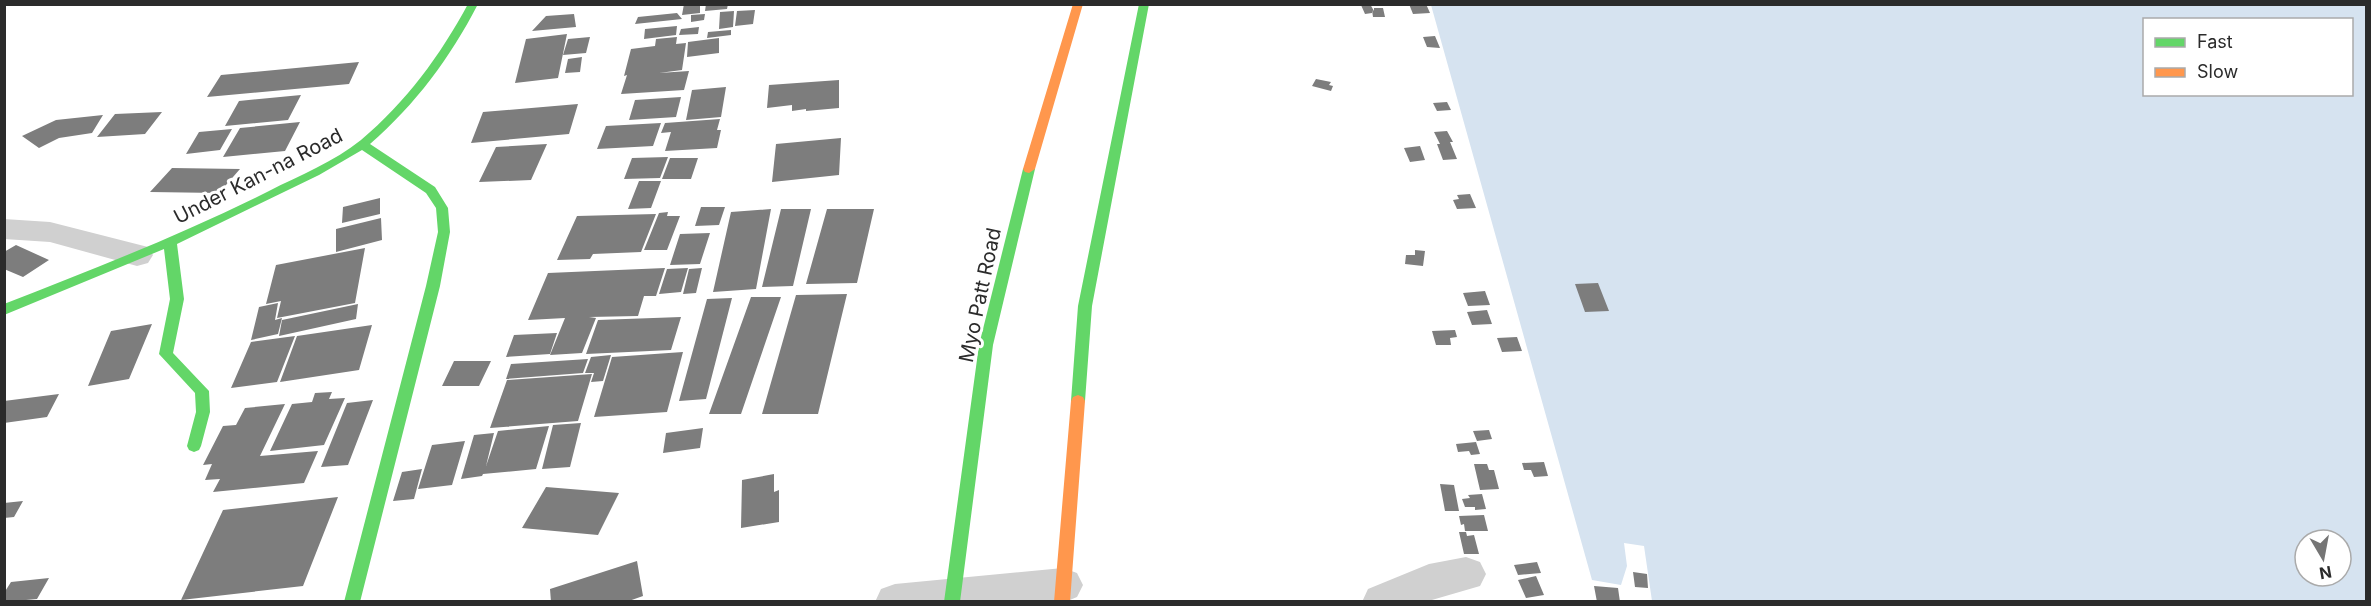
<svg xmlns="http://www.w3.org/2000/svg" width="2371" height="606" font-family="Inter,sans-serif">
<style>
.water{fill:#d6e3f0;fill-rule:evenodd}
.building{fill:#7d7d7d}
.lines{fill:none;stroke-linecap:round;stroke-linejoin:round}
.street{fill:#d0d0d0;fill-rule:evenodd}
.fast{fill:#63d668;fill-rule:evenodd}
.slow{fill:#ff974d;fill-rule:evenodd}
.labels{text-anchor:middle;stroke-width:6;stroke-linejoin:round;paint-order:stroke}
.street-label{font-size:20px;fill:#2b2b2b;stroke:#fff}
</style>
<rect width="100%" height="100%" fill="#fff"/>
<!-- water -->
<path class="water" d="M 1431,5 L 2366,5 L 2366,601 L 1652,601 L 1644,546 L 1624,543 L 1627,566 L 1621,585 L 1592,580 ZM 2144,20 L 2352,20 L 2352,94 L 2144,94 ZM 2305,540 L 2341,540 L 2341,576 L 2305,576 Z"/>
<!-- building -->
<path class="building" d="M 684,4 L 700,6 L 700,13 L 682,15 Z
M 706,4 L 728,4 L 727,9 L 705,11 Z
M 1370,4 L 1374,11 L 1374,8 L 1383,8 L 1385,17 L 1373,17 L 1372,10 L 1372,13 L 1365,14 L 1361,5 Z
M 1409,4 L 1426,4 L 1430,13 L 1413,14 Z
M 755,10 L 753,24 L 735,26 L 737,11 Z
M 734,11 L 733,27 L 719,29 L 720,12 Z
M 677,13 L 682,19 L 635,24 L 638,17 Z
M 574,14 L 576,27 L 532,31 L 546,16 Z
M 705,14 L 704,20 L 691,22 L 691,15 Z
M 677,26 L 676,35 L 644,39 L 645,29 Z
M 699,27 L 698,34 L 679,35 L 681,29 Z
M 731,30 L 731,35 L 707,38 L 708,32 Z
M 567,34 L 558,78 L 515,83 L 526,39 Z
M 1435,36 L 1440,48 L 1427,47 L 1423,37 Z
M 590,37 L 586,53 L 563,55 L 568,39 Z
M 677,37 L 676,44 L 686,43 L 682,70 L 659,73 L 689,71 L 684,90 L 621,94 L 627,75 L 624,76 L 631,49 L 655,46 L 656,39 Z
M 719,38 L 719,53 L 687,57 L 688,42 Z
M 582,57 L 580,72 L 565,73 L 568,59 Z
M 359,62 L 349,84 L 207,97 L 221,75 Z
M 1316,79 L 1331,82 L 1329,85 L 1333,86 L 1331,91 L 1312,86 Z
M 839,80 L 839,108 L 806,111 L 806,109 L 792,111 L 792,105 L 767,108 L 769,85 Z
M 726,87 L 721,117 L 686,120 L 692,90 Z
M 301,95 L 288,120 L 225,126 L 239,101 Z
M 681,97 L 676,117 L 629,120 L 635,100 Z
M 1447,102 L 1451,110 L 1437,111 L 1433,103 Z
M 578,104 L 569,134 L 471,143 L 483,112 Z
M 162,112 L 145,134 L 97,137 L 115,114 Z
M 103,115 L 92,133 L 59,138 L 39,148 L 22,136 L 56,120 Z
M 720,119 L 717,130 L 721,130 L 717,148 L 665,151 L 671,132 L 661,133 L 665,123 Z
M 300,122 L 285,151 L 223,157 L 240,128 Z
M 661,123 L 653,146 L 597,149 L 606,126 Z
M 232,129 L 220,150 L 186,154 L 199,132 Z
M 1447,131 L 1453,142 L 1450,142 L 1457,159 L 1443,160 L 1437,144 L 1440,144 L 1434,132 Z
M 841,138 L 839,175 L 772,182 L 776,144 Z
M 547,144 L 531,180 L 479,182 L 496,147 Z
M 1420,146 L 1425,160 L 1410,162 L 1404,148 Z
M 668,157 L 660,178 L 624,179 L 632,158 Z
M 670,158 L 698,158 L 691,179 L 662,179 Z
M 172,168 L 240,169 L 219,193 L 150,192 Z
M 639,181 L 661,181 L 651,208 L 628,209 Z
M 1470,194 L 1476,208 L 1457,209 L 1453,200 L 1459,199 L 1457,195 Z
M 380,198 L 380,214 L 342,223 L 343,207 Z
M 701,207 L 725,207 L 719,225 L 695,226 Z
M 771,209 L 756,289 L 713,292 L 731,212 Z
M 781,209 L 811,209 L 793,286 L 762,287 Z
M 827,209 L 874,209 L 857,283 L 806,284 Z
M 668,212 L 667,216 L 680,216 L 667,250 L 644,250 L 659,213 Z
M 656,214 L 641,252 L 593,254 L 590,259 L 557,260 L 577,216 Z
M 381,218 L 382,240 L 336,252 L 336,229 Z
M 710,233 L 700,264 L 670,265 L 680,234 Z
M 16,245 L 49,260 L 23,277 L 4,269 L 4,252 Z
M 365,248 L 355,303 L 277,318 L 281,301 L 266,304 L 276,265 Z
M 1415,250 L 1425,251 L 1423,266 L 1405,264 L 1406,255 L 1415,255 Z
M 665,268 L 656,296 L 644,296 L 638,316 L 589,317 L 596,318 L 582,353 L 550,355 L 565,318 L 528,320 L 548,273 Z
M 688,268 L 681,292 L 659,294 L 667,269 Z
M 702,268 L 696,293 L 683,294 L 689,269 Z
M 1598,283 L 1609,311 L 1585,312 L 1575,284 Z
M 1485,291 L 1490,305 L 1468,306 L 1463,293 Z
M 847,294 L 818,414 L 762,414 L 796,295 Z
M 751,297 L 781,297 L 741,414 L 709,414 Z
M 732,298 L 706,399 L 679,401 L 707,299 Z
M 278,303 L 275,320 L 282,318 L 278,334 L 251,340 L 259,307 Z
M 358,304 L 356,319 L 279,336 L 282,320 Z
M 1487,310 L 1492,324 L 1472,325 L 1467,312 Z
M 681,317 L 671,350 L 586,354 L 598,320 Z
M 152,324 L 129,379 L 88,386 L 111,331 Z
M 372,325 L 359,370 L 280,382 L 297,336 Z
M 1455,330 L 1457,337 L 1450,338 L 1451,345 L 1436,345 L 1432,331 Z
M 557,333 L 550,354 L 506,357 L 514,335 Z
M 295,336 L 277,382 L 231,388 L 251,342 Z
M 1517,337 L 1522,351 L 1502,352 L 1497,338 Z
M 683,352 L 667,412 L 594,417 L 612,357 Z
M 611,355 L 603,381 L 591,382 L 594,373 L 585,373 L 591,357 Z
M 588,359 L 583,373 L 506,379 L 511,364 Z
M 454,361 L 491,361 L 479,386 L 442,386 Z
M 592,374 L 578,421 L 490,428 L 507,380 Z
M 332,392 L 329,399 L 345,398 L 324,445 L 270,451 L 292,404 L 312,402 L 315,393 Z
M 59,394 L 47,417 L 4,423 L 4,401 Z
M 373,400 L 348,465 L 321,467 L 347,403 Z
M 285,404 L 260,456 L 318,451 L 304,483 L 213,492 L 220,479 L 205,480 L 212,464 L 203,465 L 223,426 L 236,425 L 245,408 Z
M 581,423 L 570,467 L 542,469 L 553,425 Z
M 549,426 L 536,469 L 483,474 L 482,476 L 461,479 L 474,435 L 494,433 L 486,466 L 498,431 Z
M 703,428 L 700,448 L 663,453 L 666,433 Z
M 1489,430 L 1492,439 L 1477,441 L 1473,431 Z
M 465,441 L 452,485 L 418,489 L 432,445 Z
M 1476,442 L 1480,454 L 1471,455 L 1469,451 L 1458,452 L 1456,444 Z
M 1544,462 L 1548,476 L 1534,477 L 1531,470 L 1524,470 L 1522,463 Z
M 1474,464 L 1487,464 L 1489,470 L 1494,470 L 1499,489 L 1480,490 Z
M 422,469 L 414,499 L 393,501 L 402,472 Z
M 774,474 L 774,492 L 779,490 L 779,522 L 741,528 L 742,480 Z
M 1440,484 L 1454,485 L 1459,511 L 1445,511 Z
M 546,487 L 619,493 L 598,535 L 522,528 Z
M 1482,494 L 1486,509 L 1475,510 L 1475,507 L 1465,507 L 1462,499 L 1470,498 L 1468,495 Z
M 338,497 L 303,586 L 181,600 L 223,510 Z
M 23,501 L 14,517 L 4,518 L 4,503 Z
M 1484,515 L 1488,531 L 1465,531 L 1464,524 L 1461,525 L 1459,516 Z
M 1459,532 L 1466,532 L 1467,536 L 1474,535 L 1479,554 L 1464,554 Z
M 637,561 L 643,596 L 626,602 L 551,602 L 550,589 Z
M 1537,562 L 1541,573 L 1518,575 L 1514,565 Z
M 1633,572 L 1647,574 L 1648,588 L 1635,587 Z
M 1536,576 L 1544,595 L 1526,598 L 1518,580 Z
M 49,578 L 37,599 L 4,602 L 4,593 L 11,582 Z
M 1594,586 L 1618,588 L 1620,602 L 1597,602 Z"/>
<g class="lines">
<!-- street -->
<path class="street" d="M 4,219 L 50,222 L 148,247 L 153,255 L 148,263 L 137,266 L 50,242 L 4,239 Z
M 1466,557 L 1480,562 L 1486,574 L 1480,586 L 1425,602 L 1362,602 L 1368,589 L 1429,564 Z
M 1063,568 L 1077,573 L 1083,585 L 1077,597 L 1065,602 L 875,602 L 881,589 L 895,584 Z"/>
<!-- fast -->
<path class="fast" d="M 468,4 L 478,4 C 450,58 416,104 370,144 L 435,187 L 448,208 L 450,232 L 440,286 L 360,602 L 344,602 L 426,286 L 438,232 L 436,208 L 426,193 L 362,150 L 319,175 L 177,244 L 184,299 L 173,353 L 209,391 L 210,412 L 201,446 L 199,450 L 194,452 L 189,450 L 187,446 L 196,412 L 195,393 L 159,354 L 170,299 L 164,249 L 4,315 L 4,304 C 94,269 183,234 269,191 C 300,175 334,162 361,140 C 406,102 440,56 468,4 Z
M 1139,4 L 1149,4 L 1092,306 L 1085,401 L 1083,405 L 1073,405 L 1071,401 L 1078,306 Z
M 1029,165 L 1035,169 L 993,345 L 960,602 L 944,602 L 979,345 L 1023,169 Z"/>
<!-- slow -->
<path class="slow" d="M 1073,4 L 1083,4 L 1035,169 L 1029,173 L 1025,172 L 1023,169 Z
M 1078,395 L 1083,397 L 1085,401 L 1070,602 L 1054,602 L 1071,401 L 1073,397 Z"/>
</g>
<g class="labels">
<!-- street labels -->
<g class="street-label">
<text transform="translate(258 176) rotate(-27)" y="7">Under Kan-na Road</text>
<text transform="translate(980 295) rotate(-78)" y="7">Myo Patt Road</text>
</g>
</g>
<!-- border -->
<rect width="2371" height="606" fill="none" stroke="#2b2b2b" stroke-width="12"/>
<!-- legend -->
<rect x="2143" y="18" width="210" height="78" fill="#ffffff" stroke="#aaaaaa" stroke-width="1.5"/>
<rect x="2155" y="38" width="30" height="9" fill="#63d668" stroke="#aaaaaa" stroke-width="1.5"/>
<text x="2197" y="48" font-size="18" fill="#2b2b2b">Fast</text>
<rect x="2155" y="68" width="30" height="9" fill="#ff974d" stroke="#aaaaaa" stroke-width="1.5"/>
<text x="2197" y="78" font-size="18" fill="#2b2b2b">Slow</text>
<!-- north arrow -->
<g transform="translate(2323 558) rotate(170)"><circle r="28" fill="#ffffff" stroke="#aaaaaa" stroke-width="1.5"/>
<path d="M0-4.5L10 22L0 15L-10 22Z" fill="#757575"/>
<text y="-9" font-size="16" font-weight="bold" text-anchor="middle" fill="#2b2b2b">N</text>
</g>
</svg>
